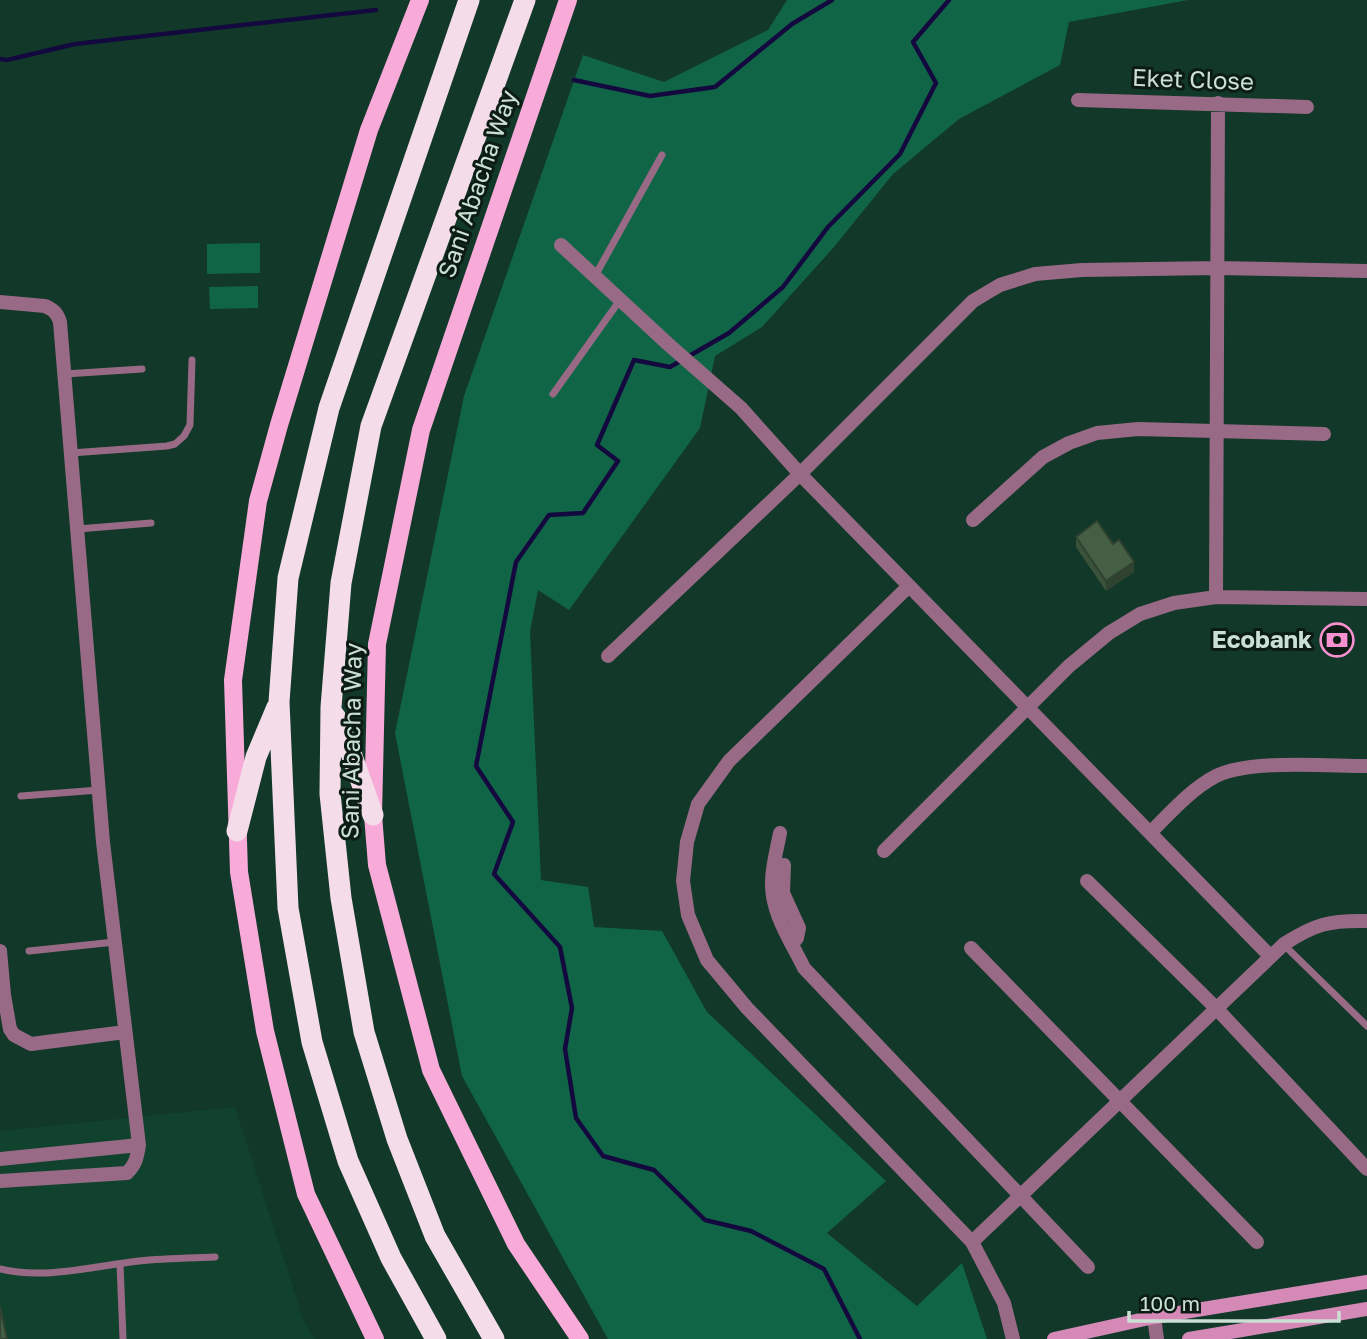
<svg xmlns="http://www.w3.org/2000/svg" width="1367" height="1339" font-family="'Golos Text',sans-serif">
<style>
.built{fill:#10422e}
.green{fill:#116547}
.lines{fill:none;stroke-linecap:round;stroke-linejoin:round}
.stream{stroke:#14093f;stroke-width:4.5}
.lane{stroke:#996a86;stroke-width:7}
.street{stroke:#996a86;stroke-width:14}
.secondary{stroke:#d589b7;stroke-width:14}
.primary{stroke:#f8aad9;stroke-width:18}
.highway{stroke:#f4dce9;stroke-width:21}
.wall{fill:#3b523a}
.shaded-wall{fill:#304230}
.building{fill:#455f44;stroke:#304230;stroke-width:2}
.labels{text-anchor:middle;stroke-width:6;stroke-linejoin:round;paint-order:stroke}
.street-label{font-size:24px;fill:#cbe0d5;stroke:#0c1c14}
.poi-label{font-size:24px;font-weight:bold;fill:#cbe0d5;stroke:#0c1c14;text-anchor:end}
</style>
<rect width="100%" height="100%" fill="#113828"/>
<!-- built -->
<path class="built" d="M 235,1107 L 304,1322 L 315,1339 L 0,1339 L 0,1131 Z"/>
<!-- green -->
<path class="green" d="M 787,0 L 1188,0 L 1069,22 L 1060,65 L 959,119 L 893,174 L 834,247 L 762,327 L 715,356 L 700,428 L 569,610 L 538,590 L 530,632 L 541,880 L 588,887 L 594,927 L 662,931 L 707,1012 L 886,1181 L 827,1233 L 917,1306 L 962,1263 L 987,1339 L 608,1339 L 462,1076 L 395,733 L 464,396 L 583,55 L 664,82 L 768,30 Z
M 260,243 L 260,273 L 207,274 L 207,244 Z
M 258,286 L 258,308 L 210,309 L 209,287 Z"/>
<g class="lines">
<!-- stream -->
<path class="stream" d="M 0,59 L 7,60 L 75,44 L 376,10
M 574,80 L 650,96 L 715,87 L 792,24 L 832,0
M 860,1339 L 824,1269 L 751,1231 L 705,1220 L 654,1170 L 603,1156 L 576,1118 L 565,1049 L 572,1008 L 560,947 L 494,874 L 513,822 L 476,766 L 516,562 L 549,515 L 583,513 L 618,461 L 597,445 L 634,360 L 670,367 L 729,333 L 783,287 L 828,227 L 900,154 L 936,83 L 913,42 L 949,0"/>
<!-- lane -->
<path class="lane" d="M 595,276 L 662,155
M 65,374 L 142,369
M 553,394 L 620,300
M 71,453 L 167,446 L 175,444 L 184,436 L 190,425 L 192,360
M 78,529 L 151,523
M 21,796 L 99,790
M 1284,945 L 1367,1026
M 29,951 L 115,942
M 120,1264 L 123,1339
M 0,1269 C 45,1280 94,1266 139,1261 C 164,1258 190,1258 215,1257"/>
<!-- street -->
<path class="street" d="M 1078,100 L 1307,107
M 561,245 L 668,344 L 741,408 L 800,474 L 1270,956
M 0,302 L 45,306 C 54,310 57,313 60,322 L 103,842 L 139,1145 C 137,1157 136,1164 127,1173 L 0,1181
M 973,520 L 1043,457 L 1069,443 L 1097,433 L 1138,429 L 1324,434
M 909,586 L 729,761 L 698,804 L 687,842 L 683,881 L 688,915 L 707,960 L 747,1008 L 972,1242 L 1004,1303 L 1013,1339
M 1216,597 L 1218,103
M 608,656 L 800,474 L 973,301 L 1000,285 L 1035,274 L 1082,270 L 1217,268 L 1367,271
M 780,833 C 777,849 772,866 772,882 C 771,913 791,941 804,968 L 1088,1267
M 1150,833 C 1170,813 1191,789 1216,776 C 1250,759 1328,766 1367,766
M 884,851 L 1069,666 L 1109,633 L 1140,614 L 1174,603 L 1216,597 L 1367,599
M 784,865 L 783,893 L 799,928 L 797,938 L 792,944
M 1087,881 L 1216,1008 L 1367,1169
M 971,948 L 1257,1242
M 0,951 L 4,995 L 10,1029 L 14,1035 L 31,1044 L 125,1032
M 0,1159 L 139,1145
M 972,1242 L 1284,944 C 1315,924 1330,920 1367,921
M 1154,1317 L 1157,1339"/>
<!-- secondary -->
<path class="secondary" d="M 1054,1339 L 1154,1317 L 1367,1282
M 1189,1339 L 1367,1309"/>
<!-- primary -->
<path class="primary" d="M 568,0 L 421,430 L 377,644 L 373,815 L 377,865 L 431,1070 L 516,1244 L 580,1339
M 375,1339 L 306,1194 L 265,1031 L 239,872 L 233,680 L 258,501 L 279,425 L 369,130 L 420,0"/>
<!-- highway -->
<path class="highway" d="M 335,716 L 352,756 L 373,815
M 237,831 L 256,757 L 277,707
M 436,1339 L 391,1258 L 348,1161 L 312,1042 L 288,908 L 279,702 L 288,578 L 329,408 L 469,0
M 494,1339 L 435,1236 L 397,1139 L 364,1032 L 341,898 L 330,794 L 331,707 L 341,583 L 371,426 L 525,0"/>
</g>
<!-- wall -->
<path class="wall" d="M 1076,537 L 1134,572 L 1106,591 L 1076,547 Z"/>
<!-- shaded-wall -->
<path class="shaded-wall" d="M 1134,562 L 1134,572 L 1106,591 L 1106,581 Z"/>
<!-- building -->
<path class="building" d="M 1097,521 L 1113,544 L 1119,540 L 1134,562 L 1106,581 L 1076,537 Z
M 0,1306 L 7,1339 L 0,1339 Z"/>
<!-- icons -->
<defs>
<symbol id="bank-ring" viewBox="-11 -11 22 22"><circle r="9.5" fill="#0c1c14" stroke="#f690cf" stroke-width="1.5"/><path d="M-6-4H6V4H-6ZM0-2.3a2.3 2.3 0 1 0 0 4.6a2.3 2.3 0 1 0 0-4.6Z" fill="#f690cf"/></symbol>
</defs>
<g fill-rule="evenodd">
<use href="#bank-ring" x="1318" y="621" width="38" height="38"/>
</g>
<g class="labels">
<!-- street labels -->
<g class="street-label">
<text transform="translate(1193 80) rotate(2)" y="8">Eket Close</text>
<text transform="translate(478 184) rotate(-71)" y="8">Sani Abacha Way</text>
<text transform="translate(352 741) rotate(-89)" y="8">Sani Abacha Way</text>
</g>
<!-- poi labels -->
<g class="poi-label">
<text x="1312" y="648">Ecobank</text>
</g>
</g>
<!-- scale -->
<path d="M1129 1311v10h210v-10" fill="none" stroke="#cbe0d5" stroke-width="3.5"/>
<text x="1140" y="1311" font-size="21" fill="#cbe0d5" stroke="#0c1c14" stroke-width="5" paint-order="stroke">100 m</text>
</svg>
